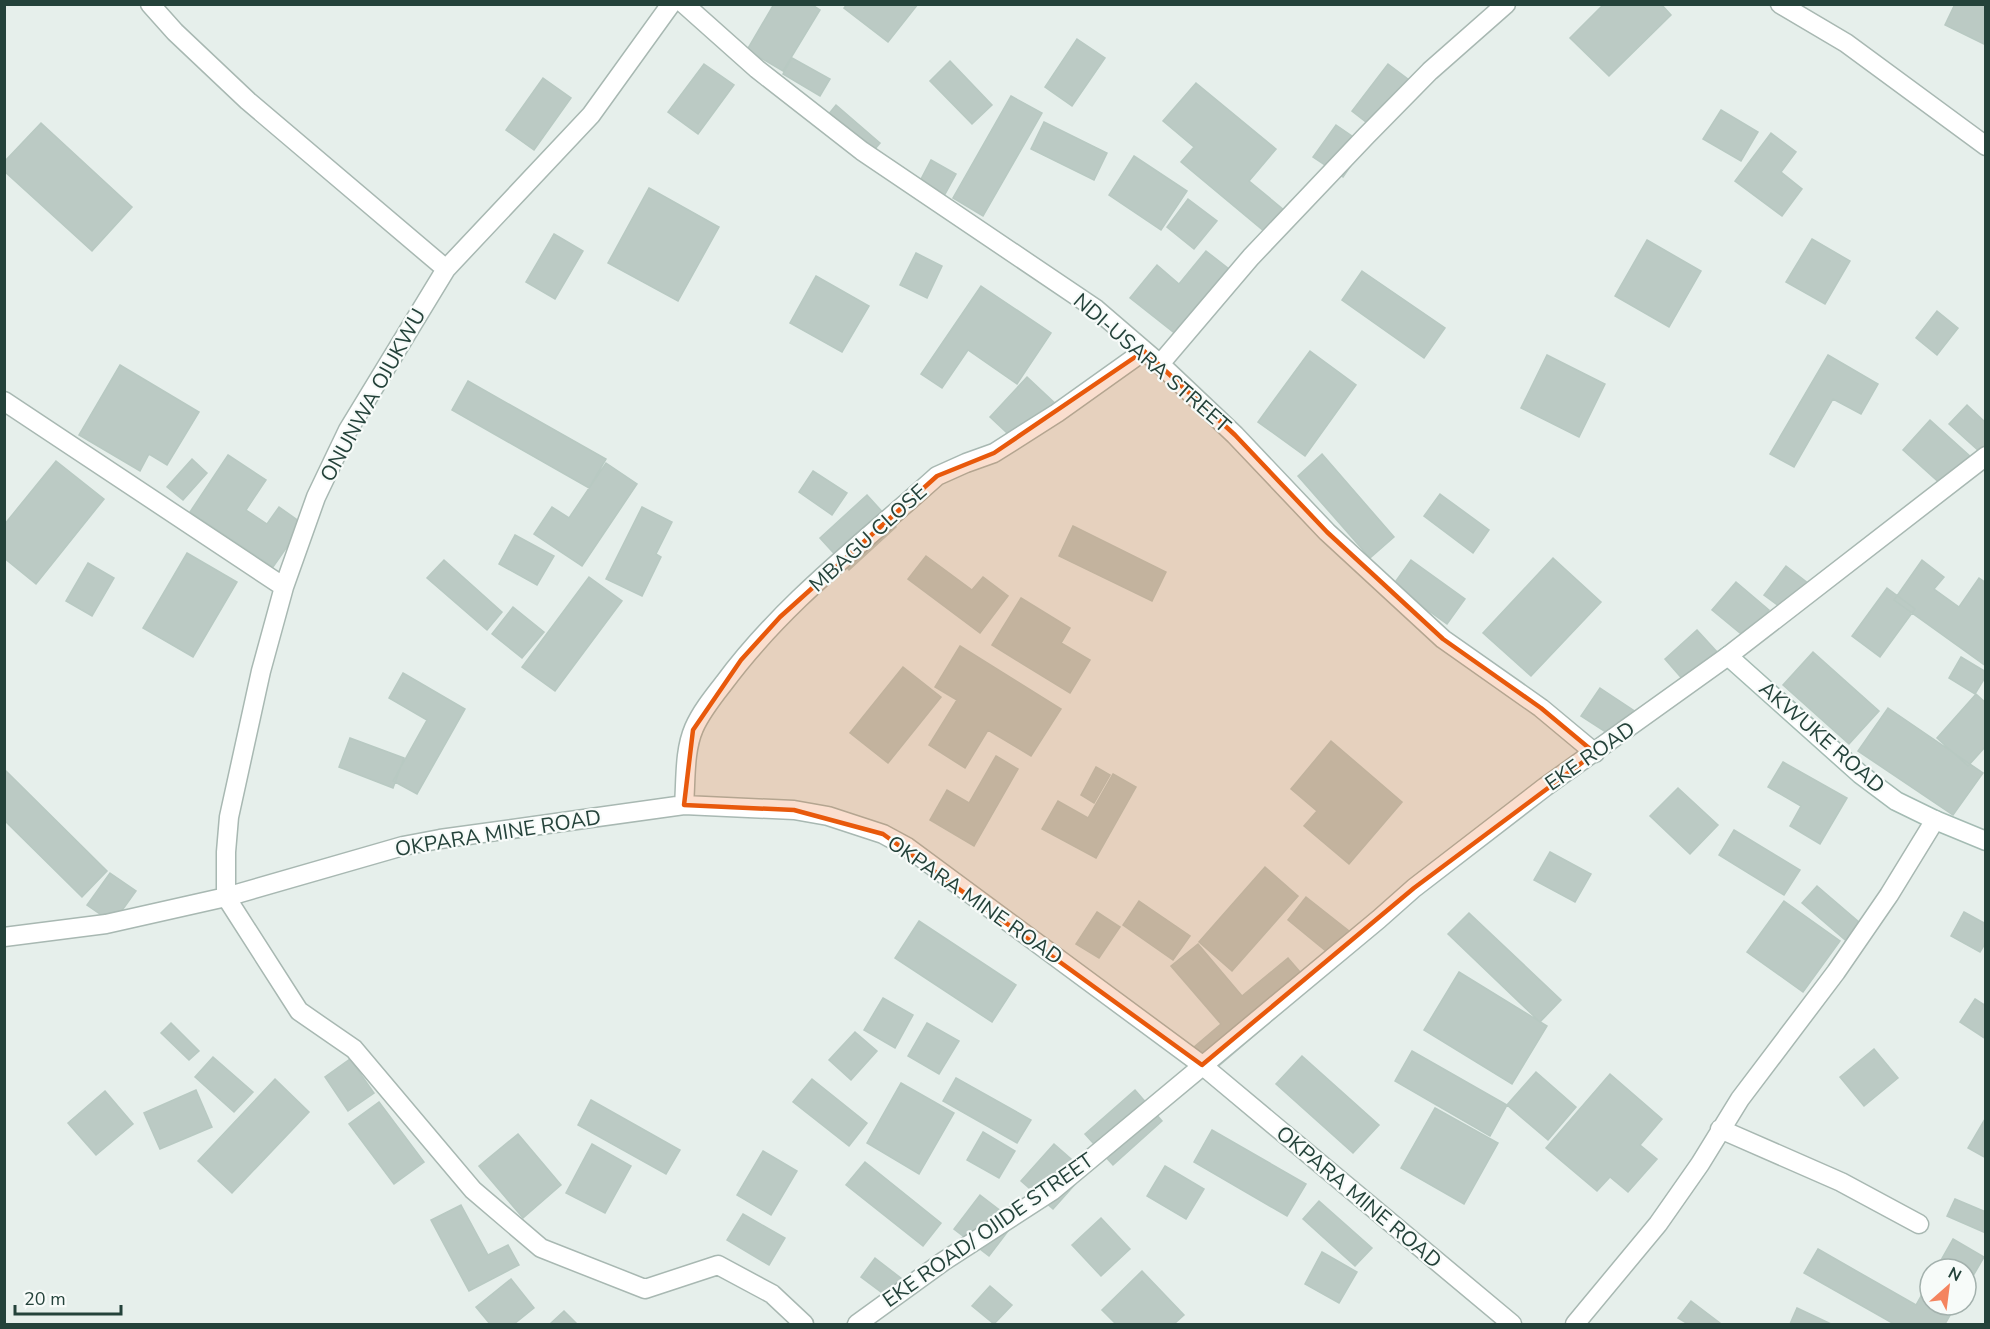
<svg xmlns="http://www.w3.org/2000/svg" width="1990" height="1329" font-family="'Nunito Sans',sans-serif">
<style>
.building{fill:#bbcac4;stroke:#b8c9c2;stroke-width:1.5}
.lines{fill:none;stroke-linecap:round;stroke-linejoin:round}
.minor-casing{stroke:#a8b8b2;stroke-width:21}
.secondary-casing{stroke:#a4bbb3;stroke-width:21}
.minor{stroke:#fff;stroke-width:18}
.secondary{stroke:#fff;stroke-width:18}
.marked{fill:#e8590c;fill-opacity:0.2;stroke:#e8590c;stroke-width:4.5;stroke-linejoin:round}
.labels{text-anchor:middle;stroke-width:4.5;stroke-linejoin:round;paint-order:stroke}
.street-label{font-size:21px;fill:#24423a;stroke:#f7fbf9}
</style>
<rect width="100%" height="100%" fill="#e6efeb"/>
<!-- building -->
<path class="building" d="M 774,4 L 811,4 L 820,10 L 783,71 L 747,50 Z
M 847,4 L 918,4 L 888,42 L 844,8 Z
M 1604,4 L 1661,4 L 1671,15 L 1609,76 L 1570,38 Z
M 1955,4 L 1986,4 L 1986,45 L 1945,25 Z
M 1077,39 L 1105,58 L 1072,106 L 1045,87 Z
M 792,58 L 830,79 L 820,96 L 783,74 Z
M 950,61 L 992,105 L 972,124 L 930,81 Z
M 704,64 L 734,85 L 698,134 L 668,112 Z
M 1388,64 L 1417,86 L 1380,133 L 1352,111 Z
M 543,78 L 571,98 L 534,150 L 506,130 Z
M 1196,83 L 1276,149 L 1249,181 L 1290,215 L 1271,237 L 1181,162 L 1194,147 L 1163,121 Z
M 1011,96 L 1042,113 L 983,216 L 953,198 Z
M 836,105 L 880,143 L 863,163 L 819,126 Z
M 1721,110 L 1758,132 L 1741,161 L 1703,139 Z
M 1044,122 L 1107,153 L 1094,180 L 1031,149 Z
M 41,123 L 132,207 L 92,251 L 4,171 L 4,162 Z
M 1336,125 L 1365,145 L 1343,177 L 1313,157 Z
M 1771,133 L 1796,152 L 1781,172 L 1802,189 L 1782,216 L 1735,181 Z
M 1134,156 L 1187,191 L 1161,230 L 1109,195 Z
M 931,160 L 956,174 L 944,196 L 919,183 Z
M 649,188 L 719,227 L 678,301 L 608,263 Z
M 1188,199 L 1217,221 L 1194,249 L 1167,227 Z
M 554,234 L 583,251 L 555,299 L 526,282 Z
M 1812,239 L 1850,261 L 1825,304 L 1786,282 Z
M 1647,240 L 1701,271 L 1669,327 L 1615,296 Z
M 1206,251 L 1234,273 L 1182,339 L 1130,298 L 1157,265 L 1179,284 Z
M 916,253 L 942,266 L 927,298 L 900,285 Z
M 1362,271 L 1445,328 L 1424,358 L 1342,300 Z
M 816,276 L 869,306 L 842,352 L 790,323 Z
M 981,286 L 1051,333 L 1017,384 L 968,350 L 942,388 L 921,374 Z
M 1937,311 L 1958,328 L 1937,355 L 1916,338 Z
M 1310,351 L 1356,385 L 1305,456 L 1258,422 Z
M 1547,355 L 1605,384 L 1579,437 L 1521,408 Z
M 1828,355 L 1878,384 L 1861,414 L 1833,399 L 1794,467 L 1770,454 Z
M 120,365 L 199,412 L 167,465 L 149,454 L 140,471 L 79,435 Z
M 1027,377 L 1058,406 L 1021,446 L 990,417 Z
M 468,381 L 606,459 L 589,488 L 452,410 Z
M 1967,405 L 1986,423 L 1986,447 L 1980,452 L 1949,424 Z
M 1930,420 L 1971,457 L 1944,487 L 1903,450 Z
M 1322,454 L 1394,537 L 1370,558 L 1298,476 Z
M 228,455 L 266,480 L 246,510 L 267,524 L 279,507 L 303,524 L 273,567 L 190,512 Z
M 192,459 L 207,473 L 183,500 L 167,487 Z
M 56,461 L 104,499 L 36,584 L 4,558 L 4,525 Z
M 606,463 L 637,484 L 582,566 L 534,534 L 552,507 L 569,518 Z
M 813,471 L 847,493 L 832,515 L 799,492 Z
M 1440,494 L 1489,530 L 1473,553 L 1424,516 Z
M 867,495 L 896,527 L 849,570 L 820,538 Z
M 642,507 L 672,522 L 656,554 L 661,557 L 642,596 L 606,579 Z
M 1073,526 L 1166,572 L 1152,601 L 1059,556 Z
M 515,535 L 554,556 L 537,585 L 499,564 Z
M 187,553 L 237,582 L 193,657 L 143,628 Z
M 926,556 L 972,590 L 983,577 L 1008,596 L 980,633 L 908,579 Z
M 1553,558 L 1601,602 L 1531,676 L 1483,633 Z
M 444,560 L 502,612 L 487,630 L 427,578 Z
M 1411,560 L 1465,599 L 1447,624 L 1393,585 Z
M 1922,560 L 1944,577 L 1934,589 L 1959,607 L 1979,578 L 1986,583 L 1986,666 L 1894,600 Z
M 88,563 L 114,578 L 92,616 L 66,601 Z
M 1786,566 L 1809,584 L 1787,612 L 1764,595 Z
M 589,577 L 622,601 L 555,691 L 522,667 Z
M 1736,582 L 1769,610 L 1746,638 L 1712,610 Z
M 1887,588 L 1915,609 L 1880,657 L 1852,636 Z
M 1021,598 L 1070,628 L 1061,643 L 1090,660 L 1070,693 L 992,645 Z
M 513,607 L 544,632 L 522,658 L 492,634 Z
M 1697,630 L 1718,653 L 1685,682 L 1665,659 Z
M 960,646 L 1061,709 L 1031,756 L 988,730 L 965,768 L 929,745 L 957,700 L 935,687 Z
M 1813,652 L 1879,711 L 1849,744 L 1783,685 Z
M 1961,657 L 1986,672 L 1986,676 L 1975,694 L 1949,678 Z
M 903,667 L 941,697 L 888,763 L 850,733 Z
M 403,673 L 465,709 L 417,794 L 393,781 L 427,720 L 389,698 Z
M 1600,688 L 1636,712 L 1618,740 L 1581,716 Z
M 1976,694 L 1986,703 L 1986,746 L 1968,766 L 1937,738 Z
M 1888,708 L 1983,773 L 1953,815 L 1858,751 Z
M 350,738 L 404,758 L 393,788 L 339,767 Z
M 1331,741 L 1402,802 L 1349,864 L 1304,826 L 1317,811 L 1291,789 Z
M 996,756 L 1018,769 L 974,846 L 930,820 L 947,790 L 969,803 Z
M 1783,762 L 1847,798 L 1820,844 L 1790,826 L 1801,806 L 1768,787 Z
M 1096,767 L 1110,775 L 1094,803 L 1081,795 Z
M 4,769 L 107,871 L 82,897 L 4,820 Z
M 1113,774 L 1136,787 L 1096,858 L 1042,829 L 1058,801 L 1088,818 Z
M 1678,788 L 1718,825 L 1690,854 L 1650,816 Z
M 1734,830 L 1800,870 L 1784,895 L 1719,855 Z
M 1550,852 L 1591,874 L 1575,902 L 1534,880 Z
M 1265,867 L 1298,896 L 1232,971 L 1199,942 Z
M 110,873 L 136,891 L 113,923 L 87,905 Z
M 1817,886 L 1866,928 L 1851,945 L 1802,903 Z
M 1306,897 L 1358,938 L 1338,961 L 1288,920 Z
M 1139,901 L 1190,936 L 1173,960 L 1123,925 Z
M 1784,901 L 1840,941 L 1803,992 L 1747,952 Z
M 1097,912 L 1120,927 L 1099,958 L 1076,944 Z
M 1964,912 L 1986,924 L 1986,942 L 1980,952 L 1951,936 Z
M 1469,913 L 1561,1000 L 1540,1022 L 1448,934 Z
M 919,921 L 1016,985 L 992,1022 L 895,958 Z
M 1198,944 L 1242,996 L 1288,958 L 1312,986 L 1214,1070 L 1194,1047 L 1221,1024 L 1171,966 Z
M 1459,972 L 1547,1026 L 1512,1084 L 1424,1030 Z
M 883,998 L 913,1015 L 895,1048 L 864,1030 Z
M 1975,999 L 1986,1006 L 1986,1039 L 1960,1022 Z
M 171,1023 L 199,1051 L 189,1060 L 161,1033 Z
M 927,1023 L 959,1041 L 939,1074 L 908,1056 Z
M 855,1032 L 877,1051 L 851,1080 L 829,1060 Z
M 1874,1049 L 1898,1078 L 1864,1106 L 1840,1077 Z
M 1412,1051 L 1507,1105 L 1490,1136 L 1395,1081 Z
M 1302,1056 L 1379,1125 L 1353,1153 L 1276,1084 Z
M 213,1057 L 253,1092 L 234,1112 L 195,1077 Z
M 350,1059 L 374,1093 L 348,1111 L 325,1077 Z
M 1536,1072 L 1576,1107 L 1548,1140 L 1507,1105 Z
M 1610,1074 L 1662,1119 L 1640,1145 L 1657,1159 L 1628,1192 L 1610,1177 L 1597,1191 L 1546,1148 Z
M 956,1078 L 1031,1120 L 1017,1143 L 943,1101 Z
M 275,1079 L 309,1112 L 232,1193 L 198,1161 Z
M 812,1079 L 867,1123 L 849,1146 L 793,1102 Z
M 901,1083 L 954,1113 L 919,1174 L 867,1143 Z
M 196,1090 L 212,1127 L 160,1149 L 144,1113 Z
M 1135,1090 L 1162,1121 L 1113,1165 L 1085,1134 Z
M 105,1091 L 133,1124 L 96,1155 L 68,1123 Z
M 591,1100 L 680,1150 L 666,1174 L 578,1125 Z
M 379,1102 L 424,1162 L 394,1184 L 349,1124 Z
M 1435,1108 L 1498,1143 L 1464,1204 L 1401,1168 Z
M 1985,1119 L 1986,1119 L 1986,1158 L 1968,1148 Z
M 1212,1130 L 1306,1184 L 1287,1216 L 1194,1162 Z
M 983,1132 L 1015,1151 L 999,1178 L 967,1160 Z
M 518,1134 L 561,1185 L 523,1218 L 479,1166 Z
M 592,1144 L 631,1166 L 605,1213 L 566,1193 Z
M 1054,1144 L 1086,1172 L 1053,1209 L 1021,1181 Z
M 763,1151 L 797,1171 L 771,1215 L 737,1195 Z
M 865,1162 L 941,1223 L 923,1246 L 846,1185 Z
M 1165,1166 L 1204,1189 L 1186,1219 L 1147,1196 Z
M 980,1195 L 1015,1222 L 989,1256 L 954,1229 Z
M 1955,1199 L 1986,1212 L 1986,1233 L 1947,1216 Z
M 1319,1201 L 1372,1248 L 1355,1266 L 1303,1219 Z
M 461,1205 L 488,1255 L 508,1245 L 519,1265 L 469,1291 L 431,1220 Z
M 743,1214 L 785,1238 L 769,1265 L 727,1240 Z
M 1101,1218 L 1130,1249 L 1101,1276 L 1072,1245 Z
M 1953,1239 L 1984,1257 L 1966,1288 L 1966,1269 L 1936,1269 Z
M 1818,1249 L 1916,1305 L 1930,1280 L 1930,1305 L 1956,1305 L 1945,1324 L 1894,1324 L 1804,1273 Z
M 1322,1252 L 1357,1272 L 1339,1303 L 1305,1284 Z
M 875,1258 L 911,1286 L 897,1304 L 861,1277 Z
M 1142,1271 L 1184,1315 L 1174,1324 L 1116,1324 L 1102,1310 Z
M 511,1279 L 534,1308 L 514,1324 L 490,1324 L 476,1307 Z
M 990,1286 L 1012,1305 L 994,1324 L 972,1306 Z
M 1691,1301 L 1720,1323 L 1719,1324 L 1688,1324 L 1678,1318 Z
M 1797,1308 L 1831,1324 L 1790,1324 Z
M 564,1311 L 577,1324 L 550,1324 Z"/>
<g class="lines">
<defs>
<path id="minor" d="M 150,4 L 175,32 L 248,101 L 446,269
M 671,4 L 591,115 L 446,269 L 348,430 L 316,497 L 284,587 L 261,671 L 229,817 L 226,852 L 226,897 L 299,1011 L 354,1049 L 473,1190 L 541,1248 L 645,1289 L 718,1265 L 772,1294 L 804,1324
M 684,4 L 757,69 L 862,151 L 1096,309 L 1160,364 L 1235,435 L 1327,532 L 1443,639 L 1541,708 L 1595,753
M 1780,4 L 1846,43 L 1986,146
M 1160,364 L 1251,257 L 1366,136 L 1430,71 L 1506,4
M 4,401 L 284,587
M 684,805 C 686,780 684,751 694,728 C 701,712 713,697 724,683 C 783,603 864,542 937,476 L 966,463 L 994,453 L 1057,413 L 1144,351
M 4,937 L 106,924 L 226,897 L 403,846 L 440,839 L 684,805 L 794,810 L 828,816 L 883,834 L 907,847 L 1202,1065 L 1512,1324
M 1720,1129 L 1841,1182 L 1919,1224
M 857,1324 L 944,1261 L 1052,1191 L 1379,919 L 1414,888 L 1545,787 L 1728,656 L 1986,456
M 1575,1324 L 1658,1224 L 1700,1164 L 1740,1099 L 1836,972 L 1889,895 L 1935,820"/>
<path id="secondary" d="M 1728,656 L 1860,774 L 1896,801 L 1935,820 L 1986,841"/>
</defs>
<!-- minor casing -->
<use href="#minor" class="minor-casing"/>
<!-- secondary casing -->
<use href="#secondary" class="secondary-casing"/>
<!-- minor -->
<use href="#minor" class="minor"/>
<!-- secondary -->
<use href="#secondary" class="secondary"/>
</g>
<!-- marked area -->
<path class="marked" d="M 1144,351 L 1235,435 L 1327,532 L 1443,639 L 1541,708 L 1595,753 L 1414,888 L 1202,1065 L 883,834 L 794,810 L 684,805 L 693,730 L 741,660 L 780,617 L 937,476 L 994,453 Z"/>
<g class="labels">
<!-- street labels -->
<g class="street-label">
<text transform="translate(1152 363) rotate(41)" y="7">NDI-USARA STREET</text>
<text transform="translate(373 395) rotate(-61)" y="7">ONUNWA OJUKWU</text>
<text transform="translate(868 538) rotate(-42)" y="7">MBAGU CLOSE</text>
<text transform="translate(1822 737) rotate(41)" y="7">AKWUKE ROAD</text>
<text transform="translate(1590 756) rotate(-35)" y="7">EKE ROAD</text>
<text transform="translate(498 833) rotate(-9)" y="7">OKPARA MINE ROAD</text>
<text transform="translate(975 900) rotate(35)" y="7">OKPARA MINE ROAD</text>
<text transform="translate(1359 1197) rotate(40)" y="7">OKPARA MINE ROAD</text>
<text transform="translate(988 1230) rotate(-35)" y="7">EKE ROAD/ OJIDE STREET</text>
</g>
</g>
<!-- border -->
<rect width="1990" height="1329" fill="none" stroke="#24423a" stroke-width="12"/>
<!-- north arrow -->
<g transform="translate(1948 1287) rotate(28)"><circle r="28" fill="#f7fbf9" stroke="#a3b1ad" stroke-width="1.5"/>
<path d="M0-4.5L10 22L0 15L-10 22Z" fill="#f4845f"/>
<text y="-9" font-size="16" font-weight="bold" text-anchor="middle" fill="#24423a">N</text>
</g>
<!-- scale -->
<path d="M15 1305v9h106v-9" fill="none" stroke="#24423a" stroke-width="3"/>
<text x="24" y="1305" font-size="18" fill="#24423a" stroke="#f7fbf9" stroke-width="4.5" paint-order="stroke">20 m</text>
</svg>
